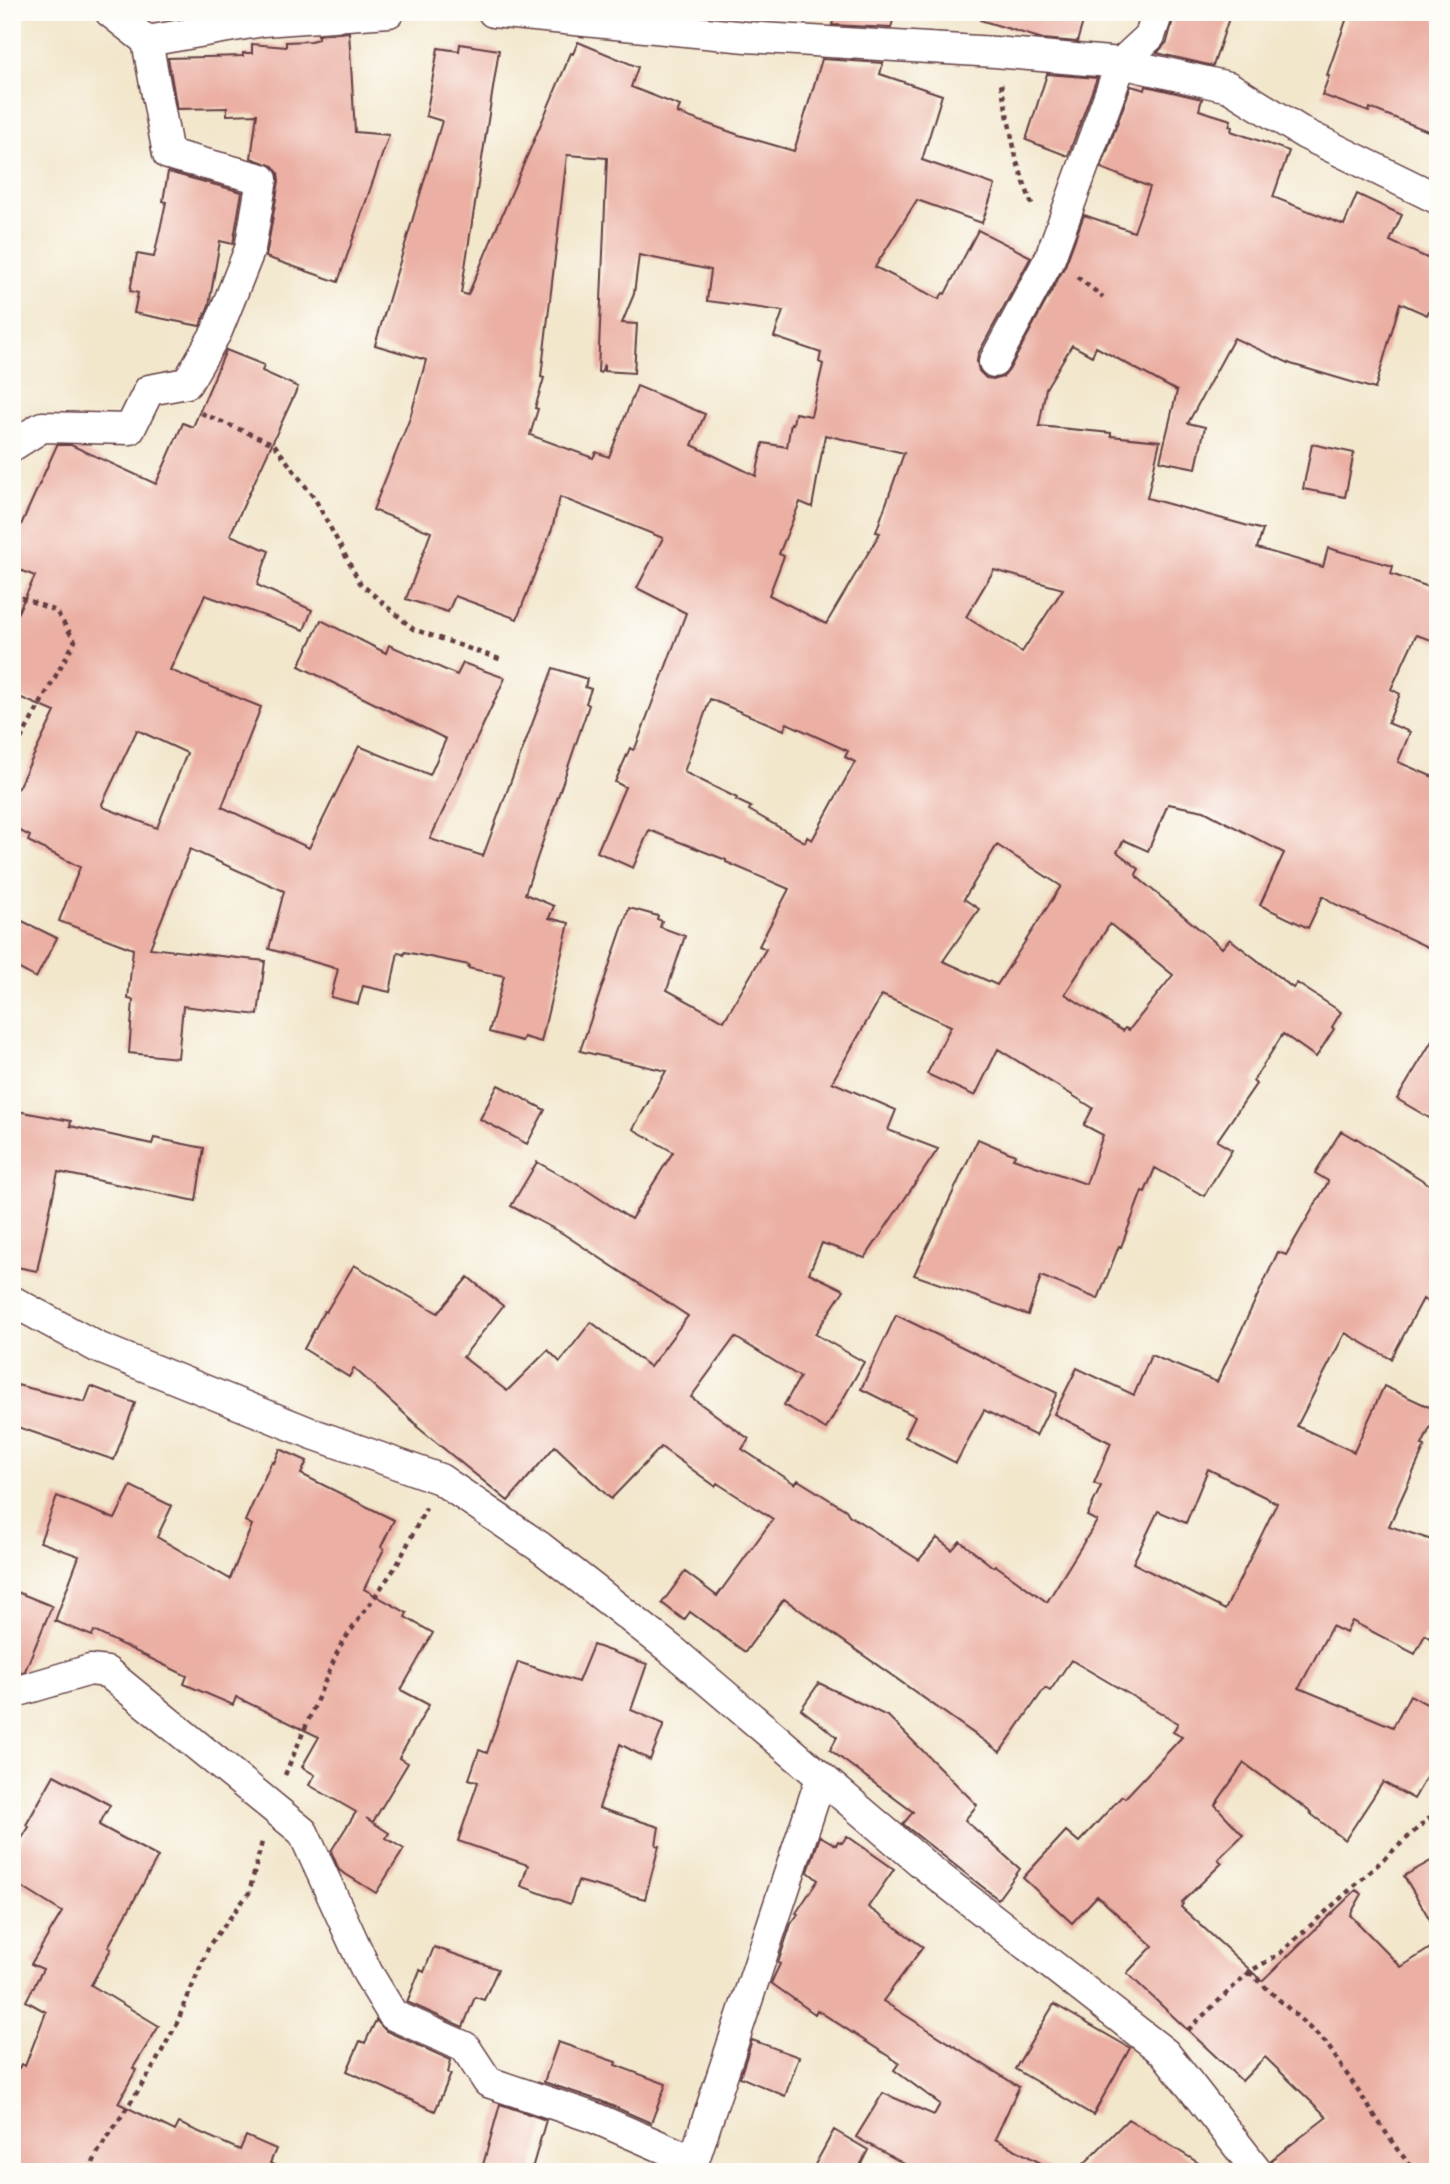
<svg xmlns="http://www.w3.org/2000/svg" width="1450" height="2184" font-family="'Architects Daughter',sans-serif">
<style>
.building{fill:#ebafa3;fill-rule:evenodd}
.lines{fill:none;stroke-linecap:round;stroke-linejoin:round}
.minor-casing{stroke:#633d43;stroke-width:33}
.path{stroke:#633d43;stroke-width:4.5;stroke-dasharray:5 5;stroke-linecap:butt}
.minor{stroke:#fff;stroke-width:30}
</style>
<rect width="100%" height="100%" fill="#fdfcf7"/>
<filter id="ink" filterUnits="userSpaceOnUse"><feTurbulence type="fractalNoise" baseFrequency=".0143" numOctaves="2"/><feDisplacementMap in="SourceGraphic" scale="14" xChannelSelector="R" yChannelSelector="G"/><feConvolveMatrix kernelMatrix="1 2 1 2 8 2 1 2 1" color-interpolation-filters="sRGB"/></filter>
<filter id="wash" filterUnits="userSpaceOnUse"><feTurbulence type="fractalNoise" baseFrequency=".00686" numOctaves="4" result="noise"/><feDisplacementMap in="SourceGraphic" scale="28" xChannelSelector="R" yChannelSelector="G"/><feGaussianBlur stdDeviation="1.57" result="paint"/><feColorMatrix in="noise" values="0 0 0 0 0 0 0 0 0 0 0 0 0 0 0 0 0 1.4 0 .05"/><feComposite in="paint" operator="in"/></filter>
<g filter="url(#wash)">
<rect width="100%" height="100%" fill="#f2e6cb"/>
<g id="blocks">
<!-- building -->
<path class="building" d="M 836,12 L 895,12 L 891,28 L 832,25 Z
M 981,12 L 1086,12 L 1077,42 L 1043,39 L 980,20 Z
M 1175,12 L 1231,12 L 1213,66 L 1157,53 L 1167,42 Z
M 1349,12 L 1438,12 L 1438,135 L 1370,108 L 1369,112 L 1322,95 L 1329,76 L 1327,75 Z
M 349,32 L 355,132 L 389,135 L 338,282 L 266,257 L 279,181 L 278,173 L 273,166 L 251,158 L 257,114 L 227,115 L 227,108 L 177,109 L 168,58 L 243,56 L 243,53 L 252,53 L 252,44 L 286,47 L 286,42 L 311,41 L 318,39 L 318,35 Z
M 578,42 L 638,67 L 631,87 L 680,106 L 677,113 L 739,135 L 794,151 L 822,59 L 883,63 L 880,74 L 942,95 L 922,160 L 995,185 L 982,223 L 917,200 L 875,267 L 939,299 L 943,293 L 945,294 L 978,230 L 1031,257 L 978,354 L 977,362 L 979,371 L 986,378 L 995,379 L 1003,377 L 1009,370 L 1065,266 L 1084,215 L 1134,232 L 1150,187 L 1101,168 L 1131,86 L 1145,90 L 1146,86 L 1202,99 L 1199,110 L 1231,120 L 1229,126 L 1232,127 L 1231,131 L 1289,151 L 1273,197 L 1344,225 L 1357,194 L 1402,215 L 1390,241 L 1438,263 L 1438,292 L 1427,315 L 1400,303 L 1375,389 L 1291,364 L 1234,338 L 1188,423 L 1205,427 L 1196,468 L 1160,461 L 1177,391 L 1096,347 L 1092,356 L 1072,345 L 1046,388 L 1039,426 L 1111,433 L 1111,436 L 1160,441 L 1147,498 L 1263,530 L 1257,548 L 1323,567 L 1328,548 L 1393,566 L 1391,574 L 1438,590 L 1438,642 L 1416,635 L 1391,689 L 1400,694 L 1388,723 L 1410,732 L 1398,762 L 1438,779 L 1438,952 L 1335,904 L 1323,896 L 1308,928 L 1260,905 L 1284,853 L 1204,811 L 1168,804 L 1148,851 L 1124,840 L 1117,852 L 1139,869 L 1136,874 L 1137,877 L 1222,948 L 1230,939 L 1293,988 L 1297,983 L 1341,1012 L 1332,1027 L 1334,1029 L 1316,1057 L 1283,1034 L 1253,1081 L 1256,1084 L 1217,1141 L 1232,1150 L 1204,1196 L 1155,1168 L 1145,1192 L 1142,1191 L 1121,1247 L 1119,1246 L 1098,1299 L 1041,1276 L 1028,1315 L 914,1275 L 978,1139 L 1015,1155 L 1013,1158 L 1086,1184 L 1103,1135 L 1084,1125 L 1093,1108 L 998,1049 L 975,1096 L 927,1074 L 951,1026 L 882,995 L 832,1082 L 896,1110 L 888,1130 L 938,1149 L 865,1258 L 822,1243 L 809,1273 L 844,1290 L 815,1334 L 864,1362 L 826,1429 L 784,1405 L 800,1377 L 735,1337 L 691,1397 L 749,1439 L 742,1449 L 795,1484 L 798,1480 L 846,1510 L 849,1515 L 919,1560 L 937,1538 L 952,1550 L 960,1541 L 993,1567 L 995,1565 L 1047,1602 L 1097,1521 L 1087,1516 L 1101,1486 L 1094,1483 L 1111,1443 L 1054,1414 L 1077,1368 L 1134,1395 L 1151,1355 L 1217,1382 L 1278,1252 L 1286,1255 L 1327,1184 L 1328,1181 L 1315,1173 L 1341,1131 L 1355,1139 L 1356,1138 L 1438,1190 L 1438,1308 L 1423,1299 L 1391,1359 L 1345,1333 L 1297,1426 L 1354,1452 L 1384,1386 L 1438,1411 L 1422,1445 L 1425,1446 L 1389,1526 L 1438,1542 L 1438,1644 L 1425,1635 L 1415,1654 L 1352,1621 L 1346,1633 L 1332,1626 L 1299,1688 L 1393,1727 L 1410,1695 L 1438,1710 L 1438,1757 L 1414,1799 L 1383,1782 L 1345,1840 L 1311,1814 L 1312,1813 L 1244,1763 L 1215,1805 L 1243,1835 L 1218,1859 L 1222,1863 L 1182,1902 L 1183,1904 L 1181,1907 L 1262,1981 L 1356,1890 L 1362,1894 L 1350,1915 L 1401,1967 L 1438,1943 L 1438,2172 L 1275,2172 L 1271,2160 L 1327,2117 L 1265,2057 L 1242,2081 L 1127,1973 L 1153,1946 L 1097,1896 L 1072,1923 L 1023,1878 L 1066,1831 L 1079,1842 L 1122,1796 L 1125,1798 L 1182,1737 L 1173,1732 L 1178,1723 L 1071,1660 L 1050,1691 L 1045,1688 L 1000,1752 L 784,1599 L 745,1652 L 690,1612 L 684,1620 L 662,1603 L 685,1572 L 717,1596 L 773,1519 L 717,1483 L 715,1486 L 661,1447 L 611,1499 L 555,1446 L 508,1501 L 416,1426 L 417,1425 L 354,1368 L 349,1377 L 304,1349 L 324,1311 L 326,1312 L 354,1265 L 438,1313 L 468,1277 L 503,1306 L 463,1357 L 507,1391 L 548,1350 L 560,1362 L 591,1322 L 650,1367 L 688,1316 L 562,1233 L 511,1206 L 537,1162 L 582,1187 L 631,1219 L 673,1152 L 633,1129 L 666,1071 L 580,1051 L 629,908 L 658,916 L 657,919 L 662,921 L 660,927 L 685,936 L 667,990 L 724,1021 L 766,949 L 759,946 L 789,889 L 726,862 L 726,860 L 649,830 L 633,868 L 597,852 L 625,787 L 615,782 L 630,748 L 633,750 L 636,746 L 686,613 L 637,588 L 663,538 L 560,497 L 552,529 L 517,619 L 455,596 L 448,612 L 406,599 L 431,532 L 373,510 L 410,418 L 426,360 L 375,345 L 442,121 L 426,116 L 438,48 L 459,51 L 460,44 L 499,50 L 461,293 L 468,295 L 571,53 L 573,54 ZM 567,155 L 607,158 L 598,372 L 601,373 L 604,364 L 604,371 L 634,373 L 637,324 L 622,323 L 634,294 L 639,255 L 711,270 L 707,301 L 783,311 L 774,337 L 821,353 L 819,362 L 823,364 L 811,416 L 795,413 L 793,424 L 791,423 L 787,447 L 763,443 L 756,476 L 692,445 L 705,414 L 637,386 L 609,457 L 596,452 L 593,458 L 530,435 L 538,409 L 535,408 L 544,378 L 541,377 ZM 825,435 L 904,453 L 876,532 L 880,533 L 826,624 L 769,595 L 784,556 L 779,554 L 800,502 L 812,507 ZM 994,570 L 1063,589 L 1022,652 L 966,617 ZM 710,699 L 784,730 L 787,723 L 848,751 L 845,757 L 855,762 L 812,840 L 807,837 L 805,842 L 749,810 L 751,807 L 736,800 L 737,798 L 684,772 ZM 997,845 L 1061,886 L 997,985 L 943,961 L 979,909 L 964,899 ZM 1110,924 L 1173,975 L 1129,1030 L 1125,1028 L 1123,1031 L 1065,994 ZM 1208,1469 L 1277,1503 L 1225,1610 L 1133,1563 L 1158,1511 L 1186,1523 Z
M 1047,74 L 1097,78 L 1068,156 L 1026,140 Z
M 168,172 L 242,192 L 233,244 L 220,241 L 209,305 L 200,326 L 134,313 L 138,293 L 130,291 L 137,254 L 154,257 L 166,202 L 163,201 Z
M 226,350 L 264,365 L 262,371 L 298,387 L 230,535 L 269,551 L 257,585 L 312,610 L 304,630 L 205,595 L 170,670 L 261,707 L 222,807 L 309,848 L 359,746 L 430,775 L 446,739 L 299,666 L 321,620 L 386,653 L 389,645 L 457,675 L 463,663 L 505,678 L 430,839 L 483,856 L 553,668 L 587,679 L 585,687 L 591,689 L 586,703 L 589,705 L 525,894 L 554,906 L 549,918 L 569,923 L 541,1042 L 524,1037 L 522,1041 L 489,1032 L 504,976 L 468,968 L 469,965 L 405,952 L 404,955 L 398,952 L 390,992 L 363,986 L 358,1004 L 331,997 L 338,969 L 269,949 L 284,891 L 190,849 L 150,948 L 265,961 L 258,1015 L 183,1006 L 178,1058 L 129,1053 L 133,1000 L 128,999 L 133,949 L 59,921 L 80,867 L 28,841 L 30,836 L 12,827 L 12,800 L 55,712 L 12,694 L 12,625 L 35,576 L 12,567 L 12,521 L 21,525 L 57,445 L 71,445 L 156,484 L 183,423 L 193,427 ZM 137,730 L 187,753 L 157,828 L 103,807 L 102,804 Z
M 1312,444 L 1354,453 L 1345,497 L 1303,489 Z
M 12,916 L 57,938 L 36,978 L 12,965 Z
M 1438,1031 L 1438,1123 L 1397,1099 Z
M 498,1085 L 545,1110 L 527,1144 L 480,1119 Z
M 12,1110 L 71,1121 L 70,1126 L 152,1144 L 154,1138 L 204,1148 L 196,1201 L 58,1172 L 37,1271 L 12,1266 Z
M 896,1315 L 1057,1393 L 1036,1436 L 984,1410 L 956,1463 L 905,1437 L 915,1416 L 861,1389 Z
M 17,1385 L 85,1402 L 91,1386 L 135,1403 L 114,1460 L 12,1425 L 12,1402 Z
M 280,1449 L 307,1461 L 301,1474 L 394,1520 L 381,1547 L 384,1549 L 364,1589 L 407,1613 L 405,1617 L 433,1633 L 401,1690 L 429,1705 L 399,1758 L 408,1763 L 373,1822 L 366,1818 L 389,1833 L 386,1838 L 404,1849 L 376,1893 L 339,1870 L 331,1851 L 356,1812 L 309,1785 L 315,1775 L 302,1767 L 319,1737 L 236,1697 L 233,1705 L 184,1684 L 187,1676 L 94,1631 L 92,1636 L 55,1621 L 79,1556 L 40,1542 L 57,1496 L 115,1519 L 131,1486 L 172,1506 L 157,1537 L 230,1579 L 252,1525 L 245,1521 L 272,1461 L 274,1463 Z
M 12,1590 L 52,1606 L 25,1671 L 12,1675 Z
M 593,1645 L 647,1664 L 631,1710 L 664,1724 L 650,1760 L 620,1744 L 599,1808 L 659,1827 L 656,1845 L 659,1846 L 645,1899 L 578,1881 L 570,1904 L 521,1886 L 528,1865 L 458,1841 L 478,1782 L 469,1779 L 479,1750 L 487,1753 L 518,1662 L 578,1682 Z
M 819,1683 L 889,1717 L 977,1805 L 965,1820 L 1020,1869 L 998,1899 L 903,1824 L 913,1812 L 830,1750 L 837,1737 L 801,1709 Z
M 54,1775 L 110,1805 L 99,1825 L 158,1857 L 108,1947 L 111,1949 L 91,1985 L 159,2026 L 133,2068 L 136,2070 L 118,2103 L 175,2131 L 179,2123 L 240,2150 L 246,2136 L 276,2149 L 270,2163 L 290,2172 L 12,2172 L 12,2065 L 19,2068 L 21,2064 L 25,2066 L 46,2012 L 26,2001 L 43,1969 L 31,1964 L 62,1912 L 12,1881 L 12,1854 L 29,1827 L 26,1825 Z
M 820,1836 L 836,1845 L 838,1841 L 842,1843 L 847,1836 L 894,1869 L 868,1907 L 923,1947 L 883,2001 L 1019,2087 L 995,2139 L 1058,2172 L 919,2172 L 856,2137 L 883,2093 L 934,2115 L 940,2104 L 894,2070 L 899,2063 L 817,2010 L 815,2014 L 771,1983 L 780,1964 L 778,1963 L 791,1924 L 798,1914 L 796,1913 L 818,1880 L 808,1872 Z
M 1438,1857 L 1438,1933 L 1404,1876 Z
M 434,1947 L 498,1969 L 484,2000 L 475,1997 L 463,2027 L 407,2002 L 420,1970 L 424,1972 Z
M 1054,2004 L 1130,2048 L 1093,2115 L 1015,2069 Z
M 376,2020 L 386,2031 L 451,2060 L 448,2073 L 451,2074 L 435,2111 L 347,2071 L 360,2041 L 365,2043 Z
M 752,2040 L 799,2057 L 785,2096 L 740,2077 Z
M 558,2042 L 616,2062 L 615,2065 L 666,2084 L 651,2123 L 601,2101 L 544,2082 Z
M 500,2104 L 546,2120 L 531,2172 L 481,2172 Z
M 1128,2119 L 1213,2172 L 1076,2172 Z
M 834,2130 L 868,2150 L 857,2172 L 811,2172 Z"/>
</g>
</g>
<g filter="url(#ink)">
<use href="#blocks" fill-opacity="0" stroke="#633d43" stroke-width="2"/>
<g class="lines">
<defs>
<path id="minor" d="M 110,12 L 147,41
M 493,12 L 746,37 L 995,52 L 1121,63 L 1229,87 L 1305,134 L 1438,199
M 994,362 L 1050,258 L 1121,63 L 1150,36 L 1158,12
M 12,446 L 42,427 L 130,429 L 149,390 L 187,383 L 217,331 L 250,249 L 262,179 L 168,154 L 147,41 L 263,21 L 389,12
M 12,1301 L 97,1347 L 313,1434 L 440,1479 L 540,1547 L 673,1651 L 929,1869 L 1165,2053 L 1258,2172
M 12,1693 L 90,1670 L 107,1672 L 303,1832 L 367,1972 L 393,2015 L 465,2047 L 488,2082 L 595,2118 L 694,2161
M 690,2172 L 821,1778"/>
</defs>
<!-- minor casing -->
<use href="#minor" class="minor-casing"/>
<!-- path -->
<path class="path" d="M 1001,84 L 1017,162 L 1033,208
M 1077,277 L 1103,297
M 201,413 L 274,444 L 315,499 L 360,583 L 413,629 L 502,660
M 12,594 L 56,611 L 75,641 L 12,755
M 285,1775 L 340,1646 L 397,1565 L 426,1508
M 1249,1972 L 1326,2043 L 1397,2149 L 1416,2172
M 1188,2030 L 1249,1972 L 1278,1955 L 1438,1810
M 89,2172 L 98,2152 L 151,2071 L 176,2025 L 210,1944 L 249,1893 L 262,1842"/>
<!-- minor -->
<use href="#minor" class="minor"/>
</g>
</g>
<!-- margin -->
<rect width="1450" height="2184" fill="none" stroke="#fdfcf7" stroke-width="42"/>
</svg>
